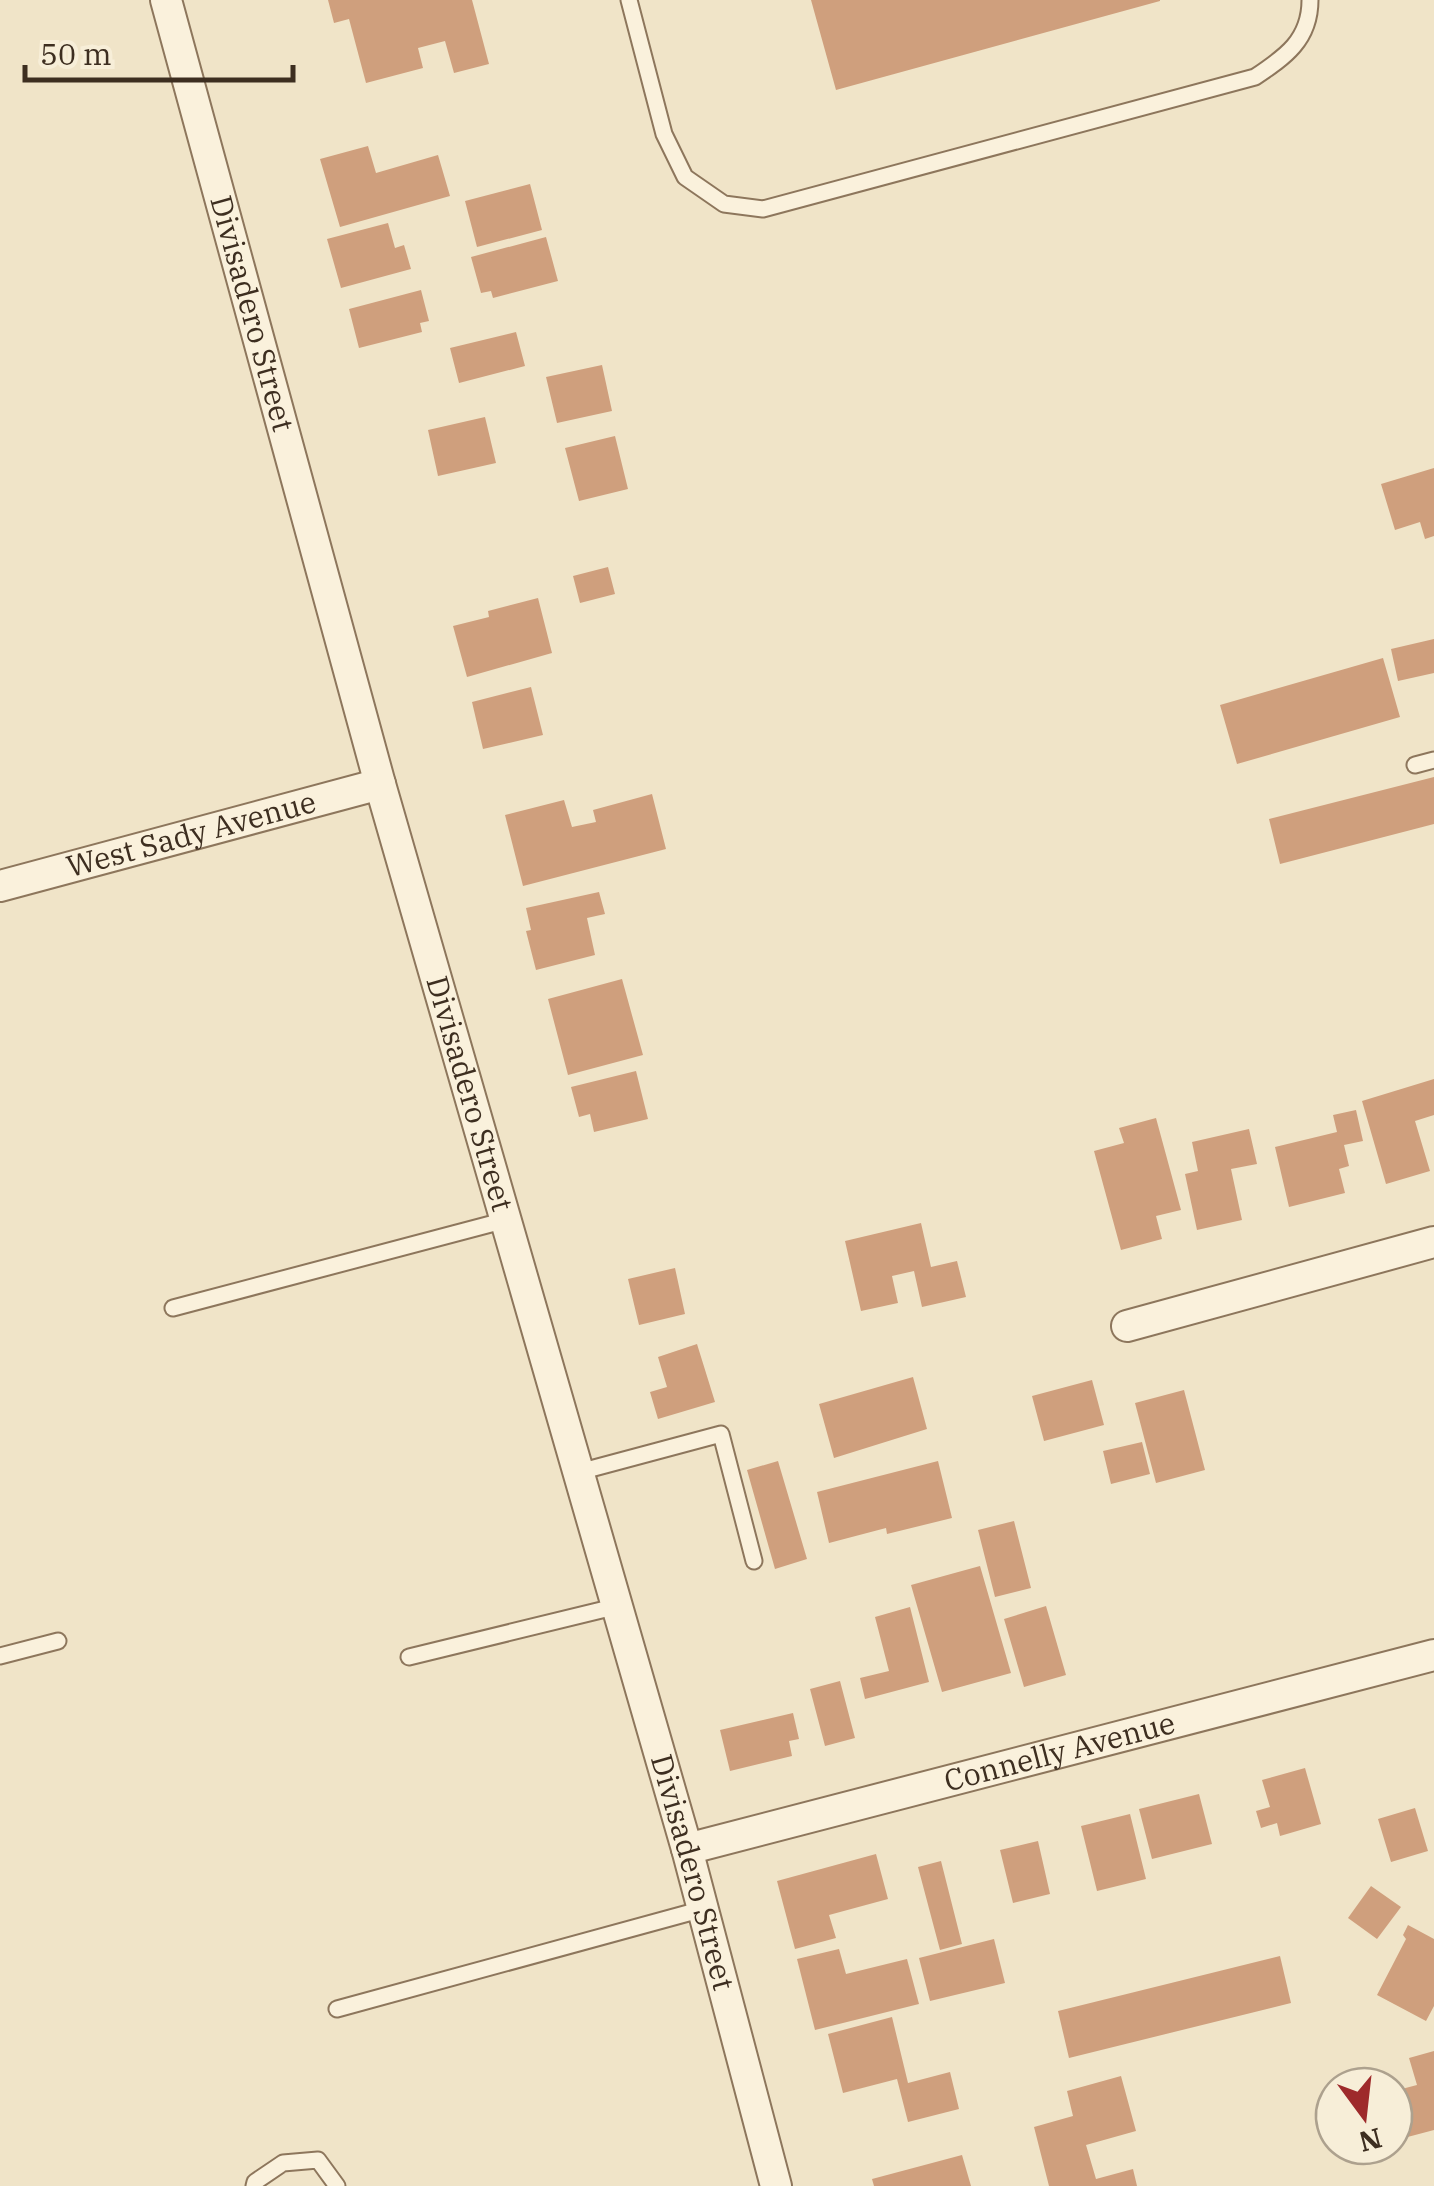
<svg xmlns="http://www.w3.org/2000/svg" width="1434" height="2186" font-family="'IBM Plex Serif',serif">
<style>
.building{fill:#cf9f7d}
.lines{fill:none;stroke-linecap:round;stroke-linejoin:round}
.lane-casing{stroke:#8d765c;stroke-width:19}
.street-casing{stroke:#8d765c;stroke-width:34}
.lane{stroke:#faf1dc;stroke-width:15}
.street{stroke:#faf1dc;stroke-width:30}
.labels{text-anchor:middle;stroke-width:9;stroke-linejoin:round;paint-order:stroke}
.street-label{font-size:30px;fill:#3d2e20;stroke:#f7eed8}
</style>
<rect width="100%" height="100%" fill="#f0e4c8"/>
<!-- building -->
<path class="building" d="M 328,0 L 472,0 L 489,64 L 454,73 L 445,41 L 418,48 L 423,68 L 366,83 L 349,19 L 334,23 Z
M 811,0 L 1160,0 L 1160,1 L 836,90 Z
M 368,146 L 376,173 L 438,155 L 450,196 L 340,227 L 320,159 Z
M 530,184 L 542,230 L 477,247 L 465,201 Z
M 388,223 L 395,248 L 404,245 L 411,269 L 341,288 L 327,239 Z
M 546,237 L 558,281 L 493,298 L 491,291 L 481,293 L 471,257 Z
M 421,290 L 429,321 L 420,323 L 422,332 L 359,348 L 349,309 Z
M 516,332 L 525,366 L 459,383 L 450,348 Z
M 602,365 L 612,411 L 557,423 L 546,377 Z
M 485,417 L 496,463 L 438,476 L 428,430 Z
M 615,436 L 628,489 L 579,501 L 565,448 Z
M 1434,468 L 1434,536 L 1425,539 L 1420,522 L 1395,530 L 1381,484 Z
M 608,567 L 615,594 L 580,603 L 573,576 Z
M 538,598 L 552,653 L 467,677 L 453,626 L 489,617 L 488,611 Z
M 1434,639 L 1434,673 L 1398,681 L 1391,649 Z
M 1383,658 L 1400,717 L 1237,764 L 1220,705 Z
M 531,687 L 543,735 L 483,749 L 472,702 Z
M 1434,777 L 1434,824 L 1280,864 L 1269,819 Z
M 652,794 L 666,849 L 523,886 L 505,815 L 564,800 L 572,827 L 596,822 L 593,810 Z
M 599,892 L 605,914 L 587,918 L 595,955 L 536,970 L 526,931 L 531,930 L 526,908 Z
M 622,979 L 643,1055 L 568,1075 L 548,999 Z
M 636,1071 L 648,1119 L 594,1132 L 590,1114 L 579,1117 L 571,1087 Z
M 1434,1079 L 1434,1115 L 1415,1121 L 1430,1171 L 1386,1184 L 1362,1101 Z
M 1356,1110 L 1363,1141 L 1344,1145 L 1349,1166 L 1339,1169 L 1345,1193 L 1289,1207 L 1275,1147 L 1337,1132 L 1333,1115 Z
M 1156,1118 L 1181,1210 L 1156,1216 L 1162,1239 L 1121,1250 L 1094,1151 L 1124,1143 L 1119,1128 Z
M 1249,1129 L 1257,1164 L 1231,1169 L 1242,1220 L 1197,1230 L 1185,1174 L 1198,1171 L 1192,1142 Z
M 921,1223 L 931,1267 L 957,1261 L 966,1297 L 922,1307 L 914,1271 L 892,1276 L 898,1303 L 861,1311 L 845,1241 Z
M 675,1268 L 685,1314 L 639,1325 L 628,1279 Z
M 697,1344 L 715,1402 L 658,1419 L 650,1392 L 667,1387 L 658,1357 Z
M 913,1377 L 927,1429 L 834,1458 L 819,1404 Z
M 1092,1380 L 1104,1425 L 1044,1441 L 1032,1396 Z
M 1184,1390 L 1205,1470 L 1156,1483 L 1135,1403 Z
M 1142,1442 L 1150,1474 L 1111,1484 L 1103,1451 Z
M 778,1461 L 807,1559 L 775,1569 L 747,1470 Z
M 938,1461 L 952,1518 L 887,1534 L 886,1528 L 829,1543 L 817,1492 Z
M 1014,1521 L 1031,1588 L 995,1597 L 978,1530 Z
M 980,1566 L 1011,1673 L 942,1692 L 911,1585 Z
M 1046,1606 L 1066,1675 L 1024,1687 L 1004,1619 Z
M 910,1607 L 929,1682 L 865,1699 L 860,1678 L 889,1671 L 875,1617 Z
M 840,1681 L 855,1738 L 825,1746 L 810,1689 Z
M 793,1713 L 799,1739 L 789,1741 L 792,1756 L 730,1771 L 720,1730 Z
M 1305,1768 L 1321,1824 L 1280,1836 L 1277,1823 L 1261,1828 L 1256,1811 L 1270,1807 L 1262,1780 Z
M 1199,1794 L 1212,1844 L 1152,1859 L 1139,1809 Z
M 1415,1808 L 1428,1851 L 1391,1862 L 1378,1819 Z
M 1130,1814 L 1146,1879 L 1097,1891 L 1081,1826 Z
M 1038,1841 L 1050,1894 L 1013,1903 L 1000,1850 Z
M 876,1854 L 888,1899 L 829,1915 L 836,1938 L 795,1949 L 777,1881 Z
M 941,1861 L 962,1944 L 940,1950 L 918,1867 Z
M 1371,1886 L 1401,1907 L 1377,1939 L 1348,1918 Z
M 1408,1925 L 1434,1939 L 1434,2006 L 1426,2021 L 1377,1995 L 1406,1939 L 1403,1935 Z
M 994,1939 L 1005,1983 L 930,2001 L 919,1958 Z
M 839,1949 L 846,1974 L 907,1959 L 919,2004 L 815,2030 L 797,1959 Z
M 1280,1956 L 1291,2003 L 1069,2058 L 1058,2011 Z
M 892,2017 L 908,2083 L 950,2072 L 959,2109 L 908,2122 L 897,2079 L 843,2093 L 828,2034 Z
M 1434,2051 L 1434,2130 L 1400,2139 L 1394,2118 L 1394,2091 L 1417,2085 L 1409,2058 Z
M 1121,2076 L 1136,2131 L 1086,2145 L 1096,2179 L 1133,2169 L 1137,2186 L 1049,2186 L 1034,2127 L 1073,2116 L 1067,2091 Z
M 962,2155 L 971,2186 L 874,2186 L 872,2179 Z"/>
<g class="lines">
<defs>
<path id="lane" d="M 629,0 L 664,134 L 685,177 L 724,204 L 763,209 L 1255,77 C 1285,57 1310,40 1310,0
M 1415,765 L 1434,760
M 173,1308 L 506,1220
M 579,1472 L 721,1434 L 754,1561
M 0,1656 L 58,1641
M 409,1657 L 618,1606
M 337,2009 L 703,1909
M 254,2186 L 255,2182 L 283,2163 L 318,2160 L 337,2186"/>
<g id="street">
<path id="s1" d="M 166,0 L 380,784 L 687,1849 L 776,2186"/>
<path id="s2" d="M 0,886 L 380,784"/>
<path d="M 1127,1326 L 1434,1242"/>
<path id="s3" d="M 687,1849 L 1434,1655"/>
</g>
</defs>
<!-- lane casing -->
<use href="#lane" class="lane-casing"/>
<!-- street casing -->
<use href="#street" class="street-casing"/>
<!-- lane -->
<use href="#lane" class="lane"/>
<!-- street -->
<use href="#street" class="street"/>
</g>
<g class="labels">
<!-- street labels -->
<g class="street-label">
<text dy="10" stroke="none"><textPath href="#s1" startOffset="325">Divisadero Street</textPath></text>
<text dy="10" stroke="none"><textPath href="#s2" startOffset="198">West Sady Avenue</textPath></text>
<text dy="10" stroke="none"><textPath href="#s1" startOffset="1135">Divisadero Street</textPath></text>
<text dy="10" stroke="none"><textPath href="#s3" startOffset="385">Connelly Avenue</textPath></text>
<text dy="10" stroke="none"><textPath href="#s1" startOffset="1945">Divisadero Street</textPath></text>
</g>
</g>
<!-- north arrow -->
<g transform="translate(1364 2116) rotate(165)"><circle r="48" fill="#f7eed8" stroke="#ada18e" stroke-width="2.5"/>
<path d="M0-8L18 38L0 25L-18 38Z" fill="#9e2a2b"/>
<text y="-15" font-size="28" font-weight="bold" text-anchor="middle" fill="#3d2e20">N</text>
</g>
<!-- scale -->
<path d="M25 65v15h268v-15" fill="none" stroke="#3d2e20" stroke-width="5"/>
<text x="40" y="65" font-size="30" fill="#3d2e20" stroke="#f7eed8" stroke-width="8" paint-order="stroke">50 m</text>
</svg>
